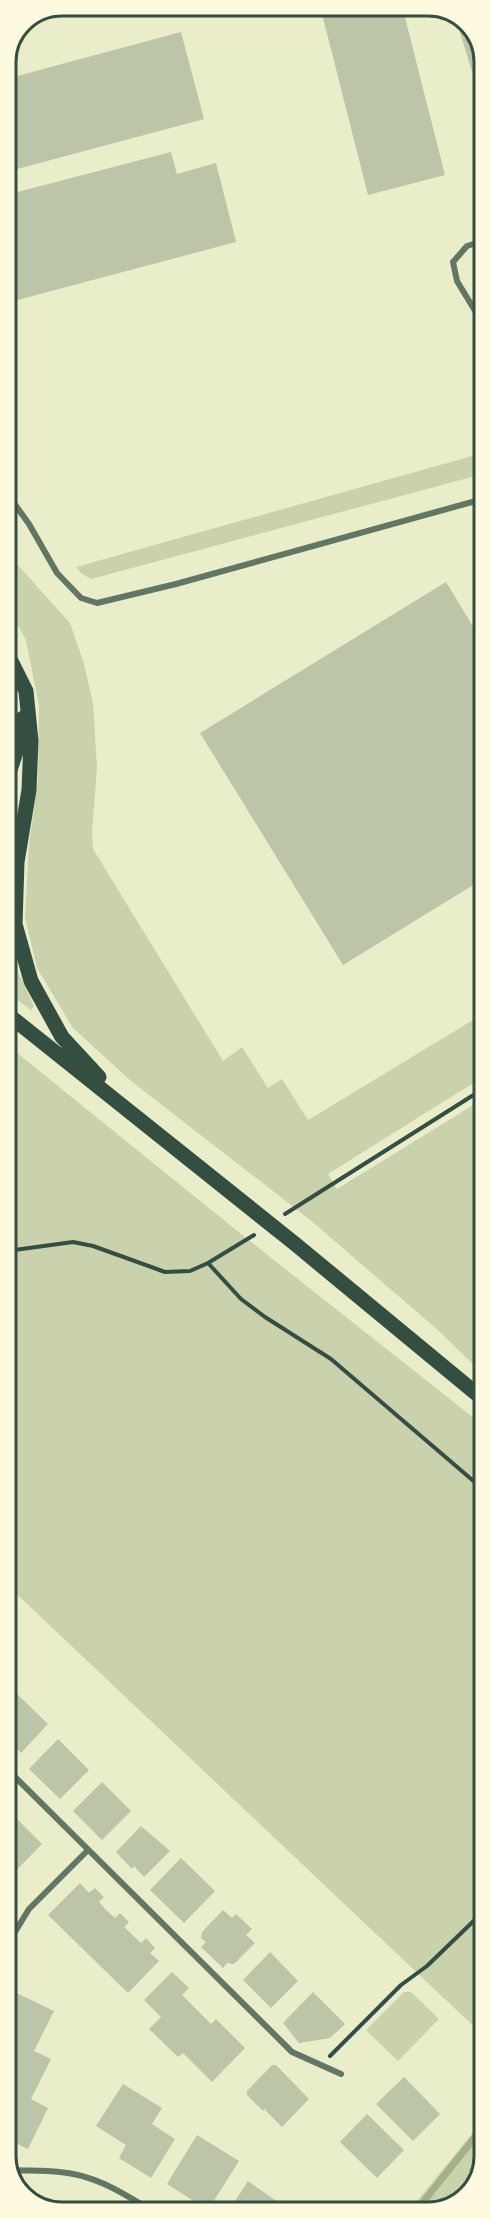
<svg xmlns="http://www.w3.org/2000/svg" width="490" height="2219" font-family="Arial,sans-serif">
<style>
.green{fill:#cad2ad}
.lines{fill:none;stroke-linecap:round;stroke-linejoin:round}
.stream{stroke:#a3b18a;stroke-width:7}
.building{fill:#bcc5a7}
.path{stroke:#344e41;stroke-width:4}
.minor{stroke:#617663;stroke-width:6}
.primary{stroke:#344e41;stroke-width:15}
.rim{fill:none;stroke:#344e41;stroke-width:3}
</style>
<rect width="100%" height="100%" fill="#e9edc9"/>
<!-- green -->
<path class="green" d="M 483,252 L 483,306 C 471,287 469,270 483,252 Z
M 483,453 L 483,474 L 91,579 L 81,573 L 76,567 Z
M 6,552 L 70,623 L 84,664 L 93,703 L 97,767 L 92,833 L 93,849 L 223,1061 L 242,1047 L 268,1088 L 282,1079 L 308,1120 L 483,1014 L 483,1077 L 328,1174 L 337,1189 L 483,1099 L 484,1375 L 439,1331 L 309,1219 L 131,1081 L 73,1028 L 37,968 L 25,918 L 29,845 L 38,780 L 39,706 L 26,640 L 6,604 Z
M 6,916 L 18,972 L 34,1006 L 31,1010 L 6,992 Z
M 6,1044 L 241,1234 L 484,1426 L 484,2036 L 7,1585 Z
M 404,1992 L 411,1992 L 439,2019 L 398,2061 L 366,2030 Z
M 484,2119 L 484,2157 L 470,2194 L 438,2212 L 408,2212 Z"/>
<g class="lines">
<!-- stream -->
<path class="stream" d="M 415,2212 L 484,2126"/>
</g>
<!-- building -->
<path class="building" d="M 78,6 L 108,6 L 108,7 L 80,14 Z
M 320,6 L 402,6 L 445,175 L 368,195 Z
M 455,16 L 465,20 L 483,52 L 483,86 L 477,88 Z
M 181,32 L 204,119 L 6,172 L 6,79 Z
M 171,152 L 177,174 L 216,163 L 236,242 L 6,303 L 6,195 Z
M 446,582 L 483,643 L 483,879 L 343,965 L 200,733 Z
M 17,1694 L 48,1724 L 21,1753 L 7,1740 L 7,1705 Z
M 58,1739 L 89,1770 L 60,1799 L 29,1769 Z
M 102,1782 L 131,1811 L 102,1840 L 73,1811 Z
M 7,1809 L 42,1844 L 7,1880 Z
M 141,1826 L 170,1851 L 144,1877 L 134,1866 L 132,1869 L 116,1852 Z
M 181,1858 L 215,1891 L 184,1923 L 150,1890 Z
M 80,1883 L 89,1893 L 95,1888 L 104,1897 L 99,1902 L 106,1910 L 115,1918 L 120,1913 L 129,1922 L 124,1927 L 141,1943 L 146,1938 L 155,1948 L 150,1953 L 159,1961 L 128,1993 L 48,1915 Z
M 223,1910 L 232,1918 L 236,1914 L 252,1929 L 246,1935 L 255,1943 L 234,1964 L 227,1963 L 223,1968 L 201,1947 L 206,1942 L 201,1938 L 202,1932 Z
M 270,1952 L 298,1981 L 271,2008 L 243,1980 Z
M 172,1972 L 189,1988 L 182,1995 L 211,2024 L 216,2019 L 245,2048 L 212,2082 L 183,2053 L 178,2057 L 149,2029 L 161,2017 L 144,2000 Z
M 8,1989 L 54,2011 L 34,2051 L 51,2059 L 31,2099 L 48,2108 L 28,2149 L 7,2139 Z
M 313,1992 L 345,2024 L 330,2038 L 299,2043 L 283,2023 Z
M 272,2065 L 276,2065 L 309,2099 L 282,2127 L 266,2111 L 266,2108 L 263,2111 L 247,2095 L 247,2091 Z
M 404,2077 L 440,2114 L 413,2141 L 376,2104 Z
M 123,2084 L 162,2108 L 152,2124 L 175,2139 L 151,2178 L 119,2158 L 126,2145 L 96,2126 Z
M 367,2114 L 404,2150 L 377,2178 L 340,2142 Z
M 197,2135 L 239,2161 L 208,2210 L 167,2184 Z
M 248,2181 L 286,2208 L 283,2212 L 228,2212 Z"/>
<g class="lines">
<!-- path -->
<path class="path" d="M 285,1214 L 483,1089
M 7,1251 L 73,1242 L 93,1246 L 165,1272 L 190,1271 L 208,1263 L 254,1235
M 208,1263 L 241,1299 L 265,1317 L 331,1359 L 484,1490
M 330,2056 L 401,1985 L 427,1966 L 484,1911"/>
<!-- minor -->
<path class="minor" d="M 483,241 L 467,246 L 453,262 L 457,281 L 483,324
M 6,492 L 29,524 L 57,573 L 81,598 L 97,603 L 176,584 L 483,499
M 7,1769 L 292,2052 L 341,2074
M 7,1945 L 29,1909 L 88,1850
M 9,2170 C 26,2171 43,2170 60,2172 C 96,2175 124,2194 154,2212"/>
<!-- primary -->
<path class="primary" d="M 6,651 L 26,691 L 31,741 L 29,790 L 17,862 L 15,924 L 31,981 L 62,1037 L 99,1077
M 6,782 L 20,740 L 23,718
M 6,1013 L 294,1243 L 484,1400"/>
</g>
<!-- crop -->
<path d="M0 0H490V2219H0ZM62 16H428A46 46 0 0 1 474 62V2156A46 46 0 0 1 428 2202H62A46 46 0 0 1 16 2156V62A46 46 0 0 1 62 16Z" fill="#fefae0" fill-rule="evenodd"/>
<path class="rim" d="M62 16H428A46 46 0 0 1 474 62V2156A46 46 0 0 1 428 2202H62A46 46 0 0 1 16 2156V62A46 46 0 0 1 62 16Z"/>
</svg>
